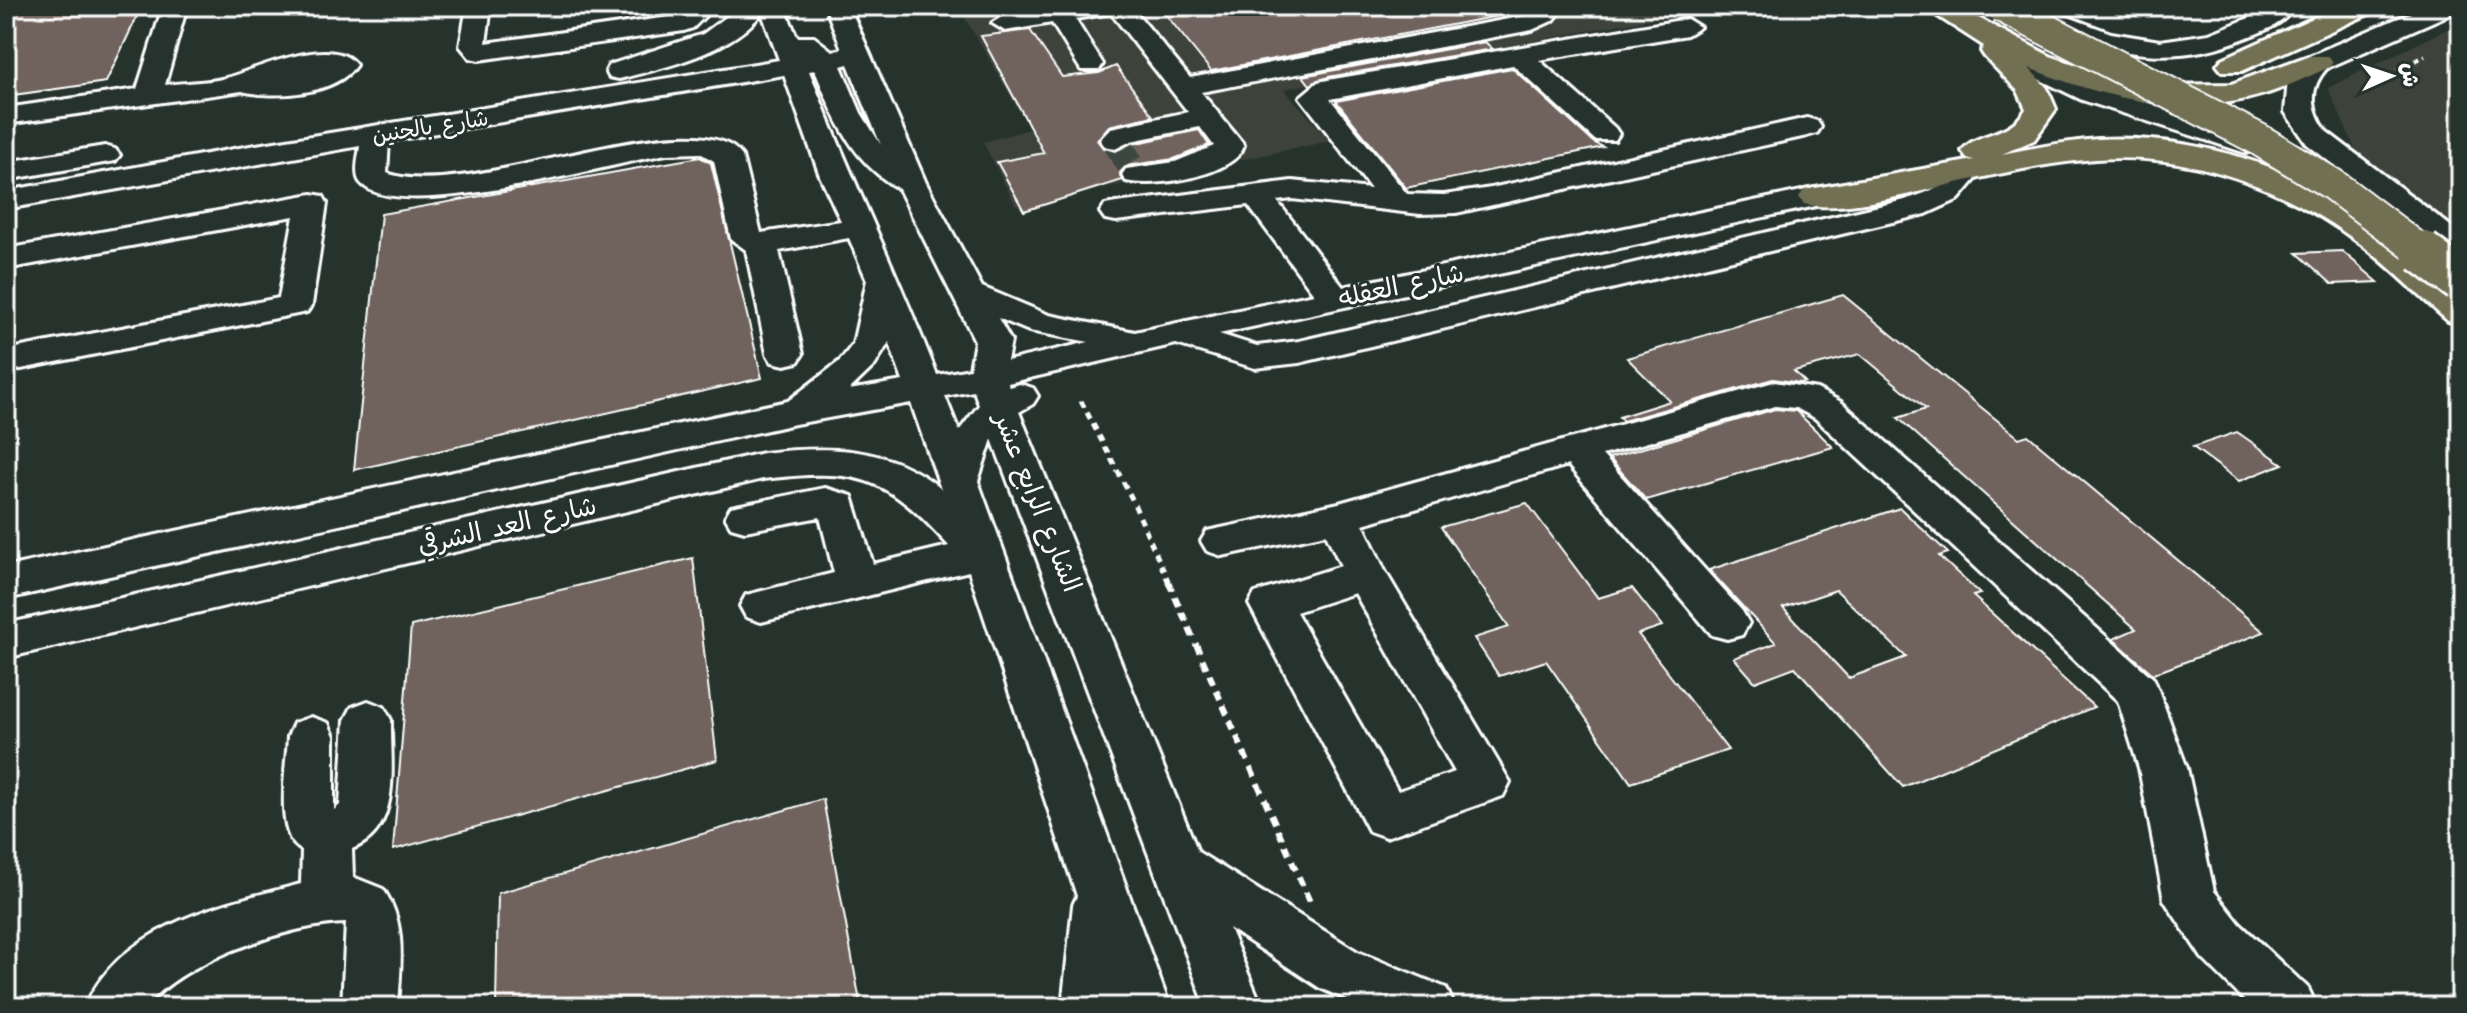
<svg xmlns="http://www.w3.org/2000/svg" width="2467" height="1013" font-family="Kalam,'Playpen Sans Arabic',sans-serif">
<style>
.built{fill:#3c423b}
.building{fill:#70645d;stroke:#fff;stroke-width:2;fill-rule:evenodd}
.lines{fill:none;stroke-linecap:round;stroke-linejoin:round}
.minor-tunnel{stroke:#3c4742;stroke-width:28;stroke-dasharray:28 14;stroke-linecap:butt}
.minor-casing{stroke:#fff;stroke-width:6}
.major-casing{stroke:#fff;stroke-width:6}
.path-far2{stroke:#fff;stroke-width:4;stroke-dasharray:6 4;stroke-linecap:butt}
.path-far1{stroke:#fff;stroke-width:5;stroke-dasharray:7 6;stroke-linecap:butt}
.path{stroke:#fff;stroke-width:6;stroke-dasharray:10 7;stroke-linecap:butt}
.minor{fill:#26332d;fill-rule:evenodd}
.major{fill:#716f52;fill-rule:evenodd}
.major-bridge-far1-casing{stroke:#fff;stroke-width:35;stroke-linecap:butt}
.major-bridge-casing{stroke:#fff;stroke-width:47;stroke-linecap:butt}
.major-bridge-far1{stroke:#716f52;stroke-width:31}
.major-bridge{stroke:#716f52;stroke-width:41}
.labels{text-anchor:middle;stroke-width:6;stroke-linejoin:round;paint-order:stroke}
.far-street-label{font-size:22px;fill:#fff;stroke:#26332d}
.street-label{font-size:26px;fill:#fff;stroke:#26332d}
</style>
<rect width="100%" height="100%" fill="#26332d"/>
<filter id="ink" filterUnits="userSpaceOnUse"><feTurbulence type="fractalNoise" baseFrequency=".0125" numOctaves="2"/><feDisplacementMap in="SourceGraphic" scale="16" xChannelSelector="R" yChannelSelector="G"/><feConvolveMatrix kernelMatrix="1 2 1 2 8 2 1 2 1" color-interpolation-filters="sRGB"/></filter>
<g filter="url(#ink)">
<!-- built -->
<path class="built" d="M 958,6 L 1717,6 L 1284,89 L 1330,141 L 1016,206 L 983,142 L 1030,129 Z
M 2461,22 L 2461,234 L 2357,153 L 2328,88 Z"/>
<!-- building -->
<path class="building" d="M 6,6 L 142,6 L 106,82 L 6,96 Z
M 1159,6 L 1528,6 L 1529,10 L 1211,71 Z
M 1030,30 L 1062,77 L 1099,73 L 1116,66 L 1153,116 L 1109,126 L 1097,140 L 1104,149 L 1116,152 L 1132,144 L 1199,130 L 1209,145 L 1174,159 L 1126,166 L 1120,173 L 1122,180 L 1024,211 L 997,162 L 1044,153 L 981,36 Z
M 1485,42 L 1493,49 L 1328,77 L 1310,85 L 1303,76 Z
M 1512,68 L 1593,142 L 1603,147 L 1406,188 L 1336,101 Z
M 700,157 L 711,163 L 762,378 L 354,470 L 381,214 Z
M 2342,251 L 2378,282 L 2332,284 L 2297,253 Z
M 1843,295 L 2019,438 L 2028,435 L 2264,632 L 2153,674 L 2113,639 L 2136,629 L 1898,418 L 1926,409 L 1860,354 L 1794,371 L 1805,382 L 1800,383 L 1773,379 L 1623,421 L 1619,417 L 1670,401 L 1627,358 Z
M 1775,409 L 1796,411 L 1833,447 L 1646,500 L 1609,458 Z
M 2237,432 L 2283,464 L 2239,481 L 2193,447 Z
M 1527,503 L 1598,598 L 1632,588 L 1662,626 L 1638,634 L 1728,750 L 1631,783 L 1546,661 L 1499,676 L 1474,638 L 1509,627 L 1441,527 Z
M 1900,508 L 1948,553 L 1939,556 L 1980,594 L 1973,596 L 2094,707 L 1903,787 L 1795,667 L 1755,682 L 1734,658 L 1776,643 L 1709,570 ZM 1836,590 L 1906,657 L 1849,678 L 1783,608 Z
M 693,558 L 717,760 L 393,850 L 411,626 Z
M 823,799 L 861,1007 L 496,1007 L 498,893 Z"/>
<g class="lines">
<!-- minor-tunnel -->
<path class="minor-tunnel" d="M 1115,140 L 1137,175"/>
<defs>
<path id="minor" d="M 163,6 L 187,6 L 165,85 C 187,82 213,83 233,76 C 260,67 335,34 356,65 C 336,95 274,99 242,91 L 6,124 L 6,108 L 137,89 Z
M 467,6 L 491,6 L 486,43 L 676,16 L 679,6 L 703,6 L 705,16 L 693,28 L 684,31 L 479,60 L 470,58 L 460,46 Z
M 741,6 L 784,6 L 797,37 L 814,37 L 832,51 L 842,49 L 825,6 L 849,6 L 926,183 L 982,287 L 1049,315 L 1135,332 L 1314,294 L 1248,205 L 1116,221 L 1105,219 L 1100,212 L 1105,205 L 1116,203 L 1292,181 L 1371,189 L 1300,97 L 1318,82 L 1328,80 L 1687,19 L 1700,27 L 1687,35 L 1539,60 L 1615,128 L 1619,134 L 1615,140 L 1595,140 L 1513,65 L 1330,99 L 1407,194 L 1444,195 L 1491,188 L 1807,118 L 1817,121 L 1821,127 L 1817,133 L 1807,136 L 1456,213 L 1420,214 L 1292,199 L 1277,201 L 1343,287 L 1816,188 L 1827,190 L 1831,197 L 1827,204 L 1816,206 L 1219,334 L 1257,346 L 1299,341 L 1905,200 C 1915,196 1928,193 1937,187 C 1953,175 1954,161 1977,167 L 1981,173 L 1959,199 L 1926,214 L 1299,363 L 1255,368 L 1176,344 L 1008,383 L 1009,387 L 1020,384 L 1033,388 L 1038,396 L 1033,404 L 1019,412 L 1198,852 L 1358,952 L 1446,988 L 1455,1007 L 1364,1007 L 1320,988 L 1229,928 L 1262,1007 L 1206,1007 L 992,439 L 978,481 L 1170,1007 L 1062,1007 L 1073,905 L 1077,896 L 969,571 L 761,622 L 746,617 L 740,606 L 746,595 L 834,573 L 820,517 L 745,531 L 731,527 L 725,517 L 731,507 L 825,488 L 852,496 L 873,564 L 949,546 C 884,474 858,468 763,479 L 6,658 L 6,624 L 763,453 C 827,446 889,445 941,489 L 911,403 L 795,424 L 6,599 L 6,567 L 788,401 L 840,361 L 853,344 L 867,280 L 849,238 L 779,251 L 803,354 L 798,362 L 785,365 L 772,362 L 767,354 L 746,250 L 731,239 L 714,161 L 700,153 L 667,154 C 613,163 394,226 360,182 C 354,174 359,155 360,146 L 6,209 L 6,191 L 250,146 L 779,60 L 762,13 C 730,53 667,67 619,79 L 609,77 L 606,71 L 609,65 L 703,34 ZM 848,64 L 881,145 L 861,113 L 841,66 ZM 815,70 C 834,118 852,162 899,189 L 975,341 L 970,369 L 937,375 C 897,272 849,173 809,71 ZM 784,75 L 820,176 L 841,221 L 761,233 L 742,156 C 699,94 466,204 387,173 L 389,141 ZM 998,318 L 1029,331 L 1089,342 L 1007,361 L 1011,341 ZM 889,342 L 903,381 L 849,390 L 875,365 ZM 974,391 L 979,405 L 959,431 L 945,396 Z
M 1059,6 L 1131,6 L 1190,78 L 1525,16 L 1532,12 L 1531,6 L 1555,6 L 1558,15 L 1554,20 L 1532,30 L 1201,92 L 1244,145 C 1236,176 1153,188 1126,181 L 1122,175 L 1126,169 L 1175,162 L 1214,146 L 1200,127 L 1131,141 L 1115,149 L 1105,146 L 1100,140 L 1111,128 L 1188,112 L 1111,13 L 1075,19 L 1103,64 L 1099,70 L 1081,70 L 1052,23 L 1005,31 L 992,23 L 1005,15 Z
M 2270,6 L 2295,6 C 2283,25 2266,30 2245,38 C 2173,68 2107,55 2038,22 L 2034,17 L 2047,9 L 2111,33 L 2160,41 L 2209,34 L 2267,11 Z
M 2427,6 L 2460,6 L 2457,11 L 2327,68 C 2308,89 2311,110 2327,132 L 2461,234 L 2461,260 L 2450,257 L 2307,144 L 2285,112 L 2288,79 L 2309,56 Z
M 2006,45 L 2102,88 L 2256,138 L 2261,144 L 2256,150 L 2246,153 L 2082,100 L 1997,59 L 1993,53 L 1997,47 Z
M 105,146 L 115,149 L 120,155 L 115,161 L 6,180 L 6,162 Z
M 312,194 L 323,196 L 327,203 L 312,305 L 307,312 L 6,372 L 6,350 L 279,298 L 294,216 L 6,269 L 6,249 Z
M 1774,382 L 1817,389 L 1841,402 L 2154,679 L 2187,768 L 2214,891 L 2240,924 L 2308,988 L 2317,1007 L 2251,1007 L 2202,958 L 2164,900 L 2139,768 L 2118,701 L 1815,418 L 1796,408 L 1775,406 L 1602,455 L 1742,611 L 1749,623 L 1742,635 L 1727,639 L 1712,635 L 1568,465 L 1363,524 L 1385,571 L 1510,782 L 1503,796 L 1386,837 L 1369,831 L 1249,604 L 1255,593 L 1341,566 L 1326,534 L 1222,556 L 1207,551 L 1201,541 L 1207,531 L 1339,503 ZM 1355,593 L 1455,772 L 1398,791 L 1296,612 Z
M 368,701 L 384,707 L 391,720 C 390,764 403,829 352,849 L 353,877 L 383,889 C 408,924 400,967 398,1007 L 342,1007 L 346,923 C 291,924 180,961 146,1007 L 85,1007 C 121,925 222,904 301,884 L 302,850 C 273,837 287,765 288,736 L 294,723 L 311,717 L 328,723 L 334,736 L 334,810 L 340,805 L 345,720 L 352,707 Z"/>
<path id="major" d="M 1922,6 L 1956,6 L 2050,56 L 2117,79 L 2152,85 L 2231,84 L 2308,56 L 2328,56 L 2333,62 L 2328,68 C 2307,77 2287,87 2265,94 C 2185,119 2104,98 2029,68 L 2047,88 L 2056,109 L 2034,140 L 2002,154 C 2034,148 2067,141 2099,139 C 2199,134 2307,171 2387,230 C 2413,249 2437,272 2461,294 L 2461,324 L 2448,321 C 2419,296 2392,268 2362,245 C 2288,188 2190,152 2096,159 C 2052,162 2008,172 1965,181 C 1924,190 1843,214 1804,204 L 1799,197 L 1804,190 L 1974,160 L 1967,158 L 1962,151 C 1976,131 2009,138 2026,109 L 2018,91 L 1985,57 L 1981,51 L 1984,46 Z
M 2340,6 L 2377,6 L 2373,12 L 2242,71 L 2222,71 L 2217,65 L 2222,59 Z"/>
</defs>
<!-- minor casing -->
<use href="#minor" class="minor-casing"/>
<!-- major casing -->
<use href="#major" class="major-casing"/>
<!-- path-far2 -->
<path class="path-far2" d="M 2397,70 L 2425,56"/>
<!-- path-far1 -->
<path class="path-far1" d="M 1081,401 L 1131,497 L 1169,583"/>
<!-- path -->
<path class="path" d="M 1168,581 L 1310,902"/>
<!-- minor -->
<use href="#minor" class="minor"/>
<!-- major -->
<use href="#major" class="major"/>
<defs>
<path id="major-bridge-far1" d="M 2001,6 L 2258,139 L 2332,184 L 2425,254"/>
<path id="major-bridge" d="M 2422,252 L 2461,281"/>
</defs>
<!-- major-bridge-far1 casing -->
<use href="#major-bridge-far1" class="major-bridge-far1-casing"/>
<!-- major-bridge casing -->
<use href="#major-bridge" class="major-bridge-casing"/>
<!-- major-bridge-far1 -->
<use href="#major-bridge-far1" class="major-bridge-far1"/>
<!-- major-bridge -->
<use href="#major-bridge" class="major-bridge"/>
</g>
</g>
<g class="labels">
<!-- far-street labels -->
<g class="far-street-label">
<text transform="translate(430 126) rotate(-9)" y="8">شارع بالحنين</text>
</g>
<!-- street labels -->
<g class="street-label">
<text transform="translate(1401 285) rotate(-12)" y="9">شارع العقله</text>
<text transform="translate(1038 502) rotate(68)" y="9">الشارع الرابع عشر</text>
<text transform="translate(507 525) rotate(-13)" y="9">شارع العد الشرقي</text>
</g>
</g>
<!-- margin -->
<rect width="2467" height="1013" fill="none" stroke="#26332d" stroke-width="32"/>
<rect x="16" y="16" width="2435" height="981" fill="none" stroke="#fff" stroke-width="3" filter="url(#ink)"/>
<!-- north arrow -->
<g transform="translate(2391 76) rotate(87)" stroke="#26332d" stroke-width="6" paint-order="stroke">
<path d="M0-6L14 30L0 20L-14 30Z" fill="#ffffff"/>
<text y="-12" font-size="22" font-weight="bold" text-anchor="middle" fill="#ffffff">ش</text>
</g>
</svg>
